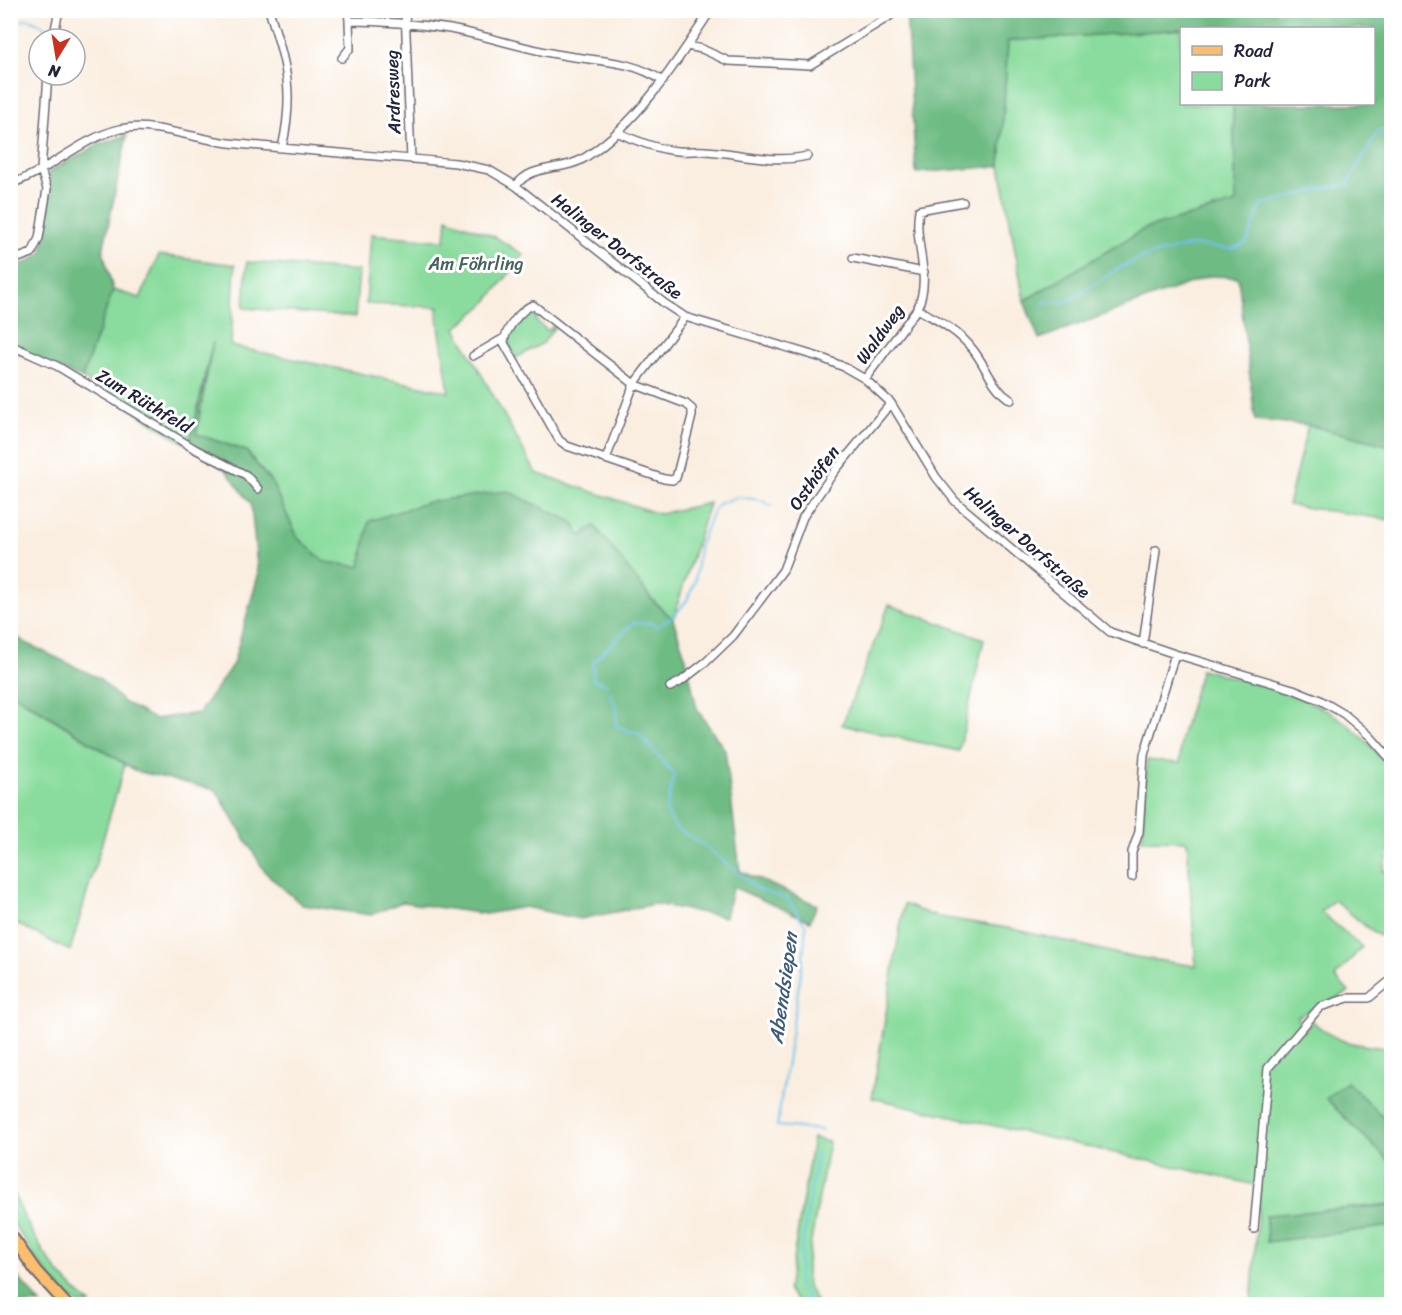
<svg xmlns="http://www.w3.org/2000/svg" width="1402" height="1315" font-family="Sriracha,sans-serif">
<style>
.green{fill:#89dc9d;stroke:#567f6c;stroke-width:1.5}
.forest{fill:#6ebc84;stroke:#486f60;stroke-width:1.5}
.lines{fill:none;stroke-linecap:round;stroke-linejoin:round}
.stream{stroke:#72c2ed;stroke-width:2}
.minor-casing{stroke:#6e6975;stroke-width:10}
.primary-casing{stroke:#6e6975;stroke-width:14}
.minor{stroke:#fff;stroke-width:7}
.primary{stroke:#fbbd6e;stroke-width:10}
.labels{text-anchor:middle;stroke-width:6;stroke-linejoin:round;paint-order:stroke}
.street-label{font-size:18px;fill:#22223b;stroke:#fff}
.park-label{font-size:18px;fill:#46635d;stroke:#fff}
.water-label{font-size:20px;font-style:italic;fill:#3e5a79;stroke:#fff}
</style>
<rect width="100%" height="100%" fill="#fff"/>
<filter id="ink" filterUnits="userSpaceOnUse"><feTurbulence type="fractalNoise" baseFrequency=".0167" numOctaves="2"/><feDisplacementMap in="SourceGraphic" scale="12" xChannelSelector="R" yChannelSelector="G"/><feConvolveMatrix kernelMatrix="1 2 1 2 8 2 1 2 1" color-interpolation-filters="sRGB"/></filter>
<filter id="wash" filterUnits="userSpaceOnUse"><feTurbulence type="fractalNoise" baseFrequency=".008" numOctaves="4" result="noise"/><feDisplacementMap in="SourceGraphic" scale="24" xChannelSelector="R" yChannelSelector="G"/><feGaussianBlur stdDeviation="1.35" result="paint"/><feColorMatrix in="noise" values="0 0 0 0 0 0 0 0 0 0 0 0 0 0 0 0 0 1.4 0 .05"/><feComposite in="paint" operator="in"/></filter>
<g filter="url(#wash)">
<rect width="100%" height="100%" fill="#faeee0"/>
<!-- green -->
<path class="green" d="M 1181,29 L 1182,104 L 1233,104 L 1236,203 L 1144,229 L 1024,301 L 1000,166 L 1008,41 Z
M 447,218 L 495,237 L 524,255 L 484,305 L 456,328 L 536,473 L 659,514 L 709,503 L 673,619 L 584,536 L 579,535 L 361,567 L 325,562 L 298,538 L 272,483 L 246,451 L 196,434 L 209,359 L 189,446 L 82,378 L 113,290 L 140,298 L 159,255 L 235,265 L 231,346 L 449,392 L 437,312 L 439,307 L 366,304 L 371,234 L 445,241 Z
M 247,262 L 359,271 L 355,317 L 244,308 Z
M 533,311 L 539,314 L 535,320 L 548,331 L 553,326 L 555,327 L 543,343 L 516,358 C 514,353 510,348 509,344 C 506,333 524,314 533,311 Z
M 1308,425 L 1391,446 L 1391,520 L 1288,505 Z
M 889,605 L 984,639 L 959,751 L 842,725 Z
M 1201,669 C 1247,682 1299,691 1339,718 C 1360,732 1375,751 1391,769 L 1391,846 L 1383,871 L 1391,870 L 1391,941 L 1374,933 L 1334,900 L 1321,912 L 1362,947 L 1335,977 L 1349,992 L 1297,1017 L 1304,1032 L 1312,1021 C 1337,1044 1353,1044 1385,1048 L 1391,1043 L 1391,1125 L 1347,1082 L 1326,1099 L 1391,1163 L 1391,1204 L 1266,1216 L 1267,1242 L 1391,1226 L 1391,1293 L 1387,1304 L 1251,1304 L 1260,1186 L 872,1098 L 904,904 L 934,916 L 1013,929 L 1123,955 L 1196,966 L 1187,841 L 1142,840 L 1147,760 L 1180,763 L 1181,738 Z
M 10,692 L 125,764 L 70,951 L 11,921 Z
M 813,1138 L 829,1142 L 806,1269 L 807,1286 L 818,1304 L 799,1304 L 788,1290 Z
M 11,1187 C 29,1232 52,1274 91,1304 L 78,1304 L 58,1286 L 37,1260 L 11,1220 Z"/>
<!-- forest -->
<path class="forest" d="M 906,11 L 1391,11 L 1391,446 L 1308,425 L 1255,420 L 1238,277 L 1209,276 L 1039,339 L 1024,301 L 1144,229 L 1236,203 L 1233,104 L 1374,104 L 1374,28 L 1230,28 L 1230,26 L 1008,41 L 1000,166 L 916,173 Z
M 127,135 L 103,251 L 113,290 L 82,378 L 11,351 L 10,265 L 26,263 L 42,253 L 51,196 L 48,172 L 96,146 Z
M 213,342 L 196,434 L 246,451 L 272,483 L 298,538 L 325,562 L 360,567 L 369,521 L 428,502 L 507,491 L 573,522 L 579,535 L 584,536 L 586,531 L 595,526 L 653,601 L 673,619 L 686,659 L 697,709 L 725,750 L 740,871 L 817,905 L 810,921 L 733,887 L 725,917 L 655,904 L 580,919 L 525,907 L 485,914 L 402,902 L 371,915 L 302,905 L 265,872 L 216,790 L 136,771 L 11,692 L 10,631 L 24,642 L 99,678 L 123,702 L 154,719 L 199,713 L 233,664 L 258,576 L 251,504 L 226,470 L 189,446 Z
M 1347,1082 L 1391,1125 L 1391,1163 L 1326,1099 Z
M 1391,1205 L 1391,1226 L 1267,1242 L 1266,1215 Z
M 11,1269 L 41,1304 L 11,1304 Z"/>
<g class="lines">
<!-- stream -->
<path class="stream" d="M 10,27 C 28,15 31,18 48,29
M 1043,302 L 1067,302 L 1119,268 L 1149,255 L 1194,245 L 1232,249 L 1247,242 L 1261,205 L 1325,188 L 1347,185 L 1379,130 L 1392,135
M 607,684 L 593,680 L 593,662 L 633,623 L 652,623 L 656,627 L 674,616 L 687,600 L 695,582 L 699,548 L 711,516 L 718,504 L 737,497 L 761,500 L 771,506
M 610,693 L 617,709 L 616,726 L 639,734 L 674,774 L 666,811 L 676,828 L 706,847 L 759,890 L 787,899 L 806,926 L 803,958 L 777,1126 L 822,1130
M 811,1304 L 798,1284 L 801,1252 L 817,1154"/>
</g>
</g>
<g filter="url(#ink)">
<g class="lines">
<defs>
<path id="minor" d="M 269,10 C 286,64 295,91 282,148
M 348,10 L 349,21 C 382,21 417,24 450,29 C 488,36 524,49 562,55 C 599,62 630,59 663,81
M 405,10 L 411,159
M 53,39 L 59,10
M 687,46 L 702,49 L 728,61 L 810,65 L 890,16
M 342,58 L 350,48 L 349,21
M 617,132 C 633,140 660,150 678,151 C 687,152 697,150 706,151 C 739,153 774,164 807,156
M 10,184 C 50,171 79,139 120,129 C 153,122 195,139 229,143 C 304,151 380,156 456,163 L 489,170 L 516,186 L 664,303 L 685,317 L 822,358 L 844,367 L 865,379 L 891,403 L 936,477 L 955,501 L 1110,632 L 1175,654 L 1293,689 L 1320,700 L 1344,714 L 1370,736 L 1392,761
M 516,186 C 531,163 564,172 586,157 C 640,121 676,63 711,10
M 853,258 L 924,272
M 10,261 L 32,253 L 39,238 L 47,189 L 41,170 L 48,75
M 533,305 L 634,384 L 686,404 L 692,409 L 692,416 L 676,478 L 672,480 L 664,479 L 567,446 L 559,440 L 504,343 C 504,331 521,309 533,305 Z
M 917,309 C 938,320 960,332 974,351 C 987,368 993,389 1011,400
M 10,345 L 57,366 L 195,449 L 246,475 L 258,489
M 473,356 L 504,338
M 865,379 L 917,309 C 933,276 913,244 919,210 L 963,202
M 606,459 L 634,384 L 685,317
M 1143,644 L 1156,550
M 670,687 L 680,682 L 706,662 L 733,636 L 783,570 L 803,517 L 834,472 L 891,403
M 1132,877 L 1132,852 L 1139,832 L 1144,755 L 1175,654
M 1254,1229 L 1268,1068 L 1320,1007 L 1348,998 L 1369,998 L 1392,979"/>
<path id="primary" d="M 10,1234 L 36,1271 L 66,1304"/>
</defs>
<!-- minor casing -->
<use href="#minor" class="minor-casing"/>
<!-- primary casing -->
<use href="#primary" class="primary-casing"/>
<!-- minor -->
<use href="#minor" class="minor"/>
<!-- primary -->
<use href="#primary" class="primary"/>
</g>
</g>
<g class="labels">
<!-- street labels -->
<g class="street-label">
<text transform="translate(393 92) rotate(-92)" y="6">Ardresweg</text>
<text transform="translate(617 246) rotate(38)" y="6">Halinger Dorfstraße</text>
<text transform="translate(880 334) rotate(-54)" y="6">Waldweg</text>
<text transform="translate(144 401) rotate(31)" y="6">Zum Rüthfeld</text>
<text transform="translate(814 478) rotate(-55)" y="6">Osthöfen</text>
<text transform="translate(1027 542) rotate(41)" y="6">Halinger Dorfstraße</text>
</g>
<!-- park labels -->
<g class="park-label">
<text x="476" y="270">Am Föhrling</text>
</g>
<!-- water labels -->
<g class="water-label">
<text transform="translate(783 988) rotate(-82)" y="7">Abendsiepen</text>
</g>
</g>
<!-- margin -->
<rect width="1402" height="1315" fill="none" stroke="#fff" stroke-width="36"/>
<!-- legend -->
<rect x="1180" y="27" width="195" height="78" fill="#ffffff" stroke="#a7a7b1" stroke-width="1.5"/>
<rect x="1192" y="46" width="30" height="9" fill="#fbbd6e" stroke="#a7a7b1" stroke-width="1.5"/>
<text x="1234" y="57" font-size="18" fill="#22223b">Road</text>
<rect x="1192" y="72" width="30" height="18" fill="#89dc9d" stroke="#a7a7b1" stroke-width="1.5"/>
<text x="1234" y="87" font-size="18" fill="#22223b">Park</text>
<!-- north arrow -->
<g transform="translate(57 57) rotate(191)"><circle r="28" fill="#ffffff" stroke="#a7a7b1" stroke-width="1.5"/>
<path d="M0-4.5L10 22L0 15L-10 22Z" fill="#c8321e"/>
<text y="-9" font-size="16" font-weight="bold" text-anchor="middle" fill="#22223b">N</text>
</g>
</svg>
